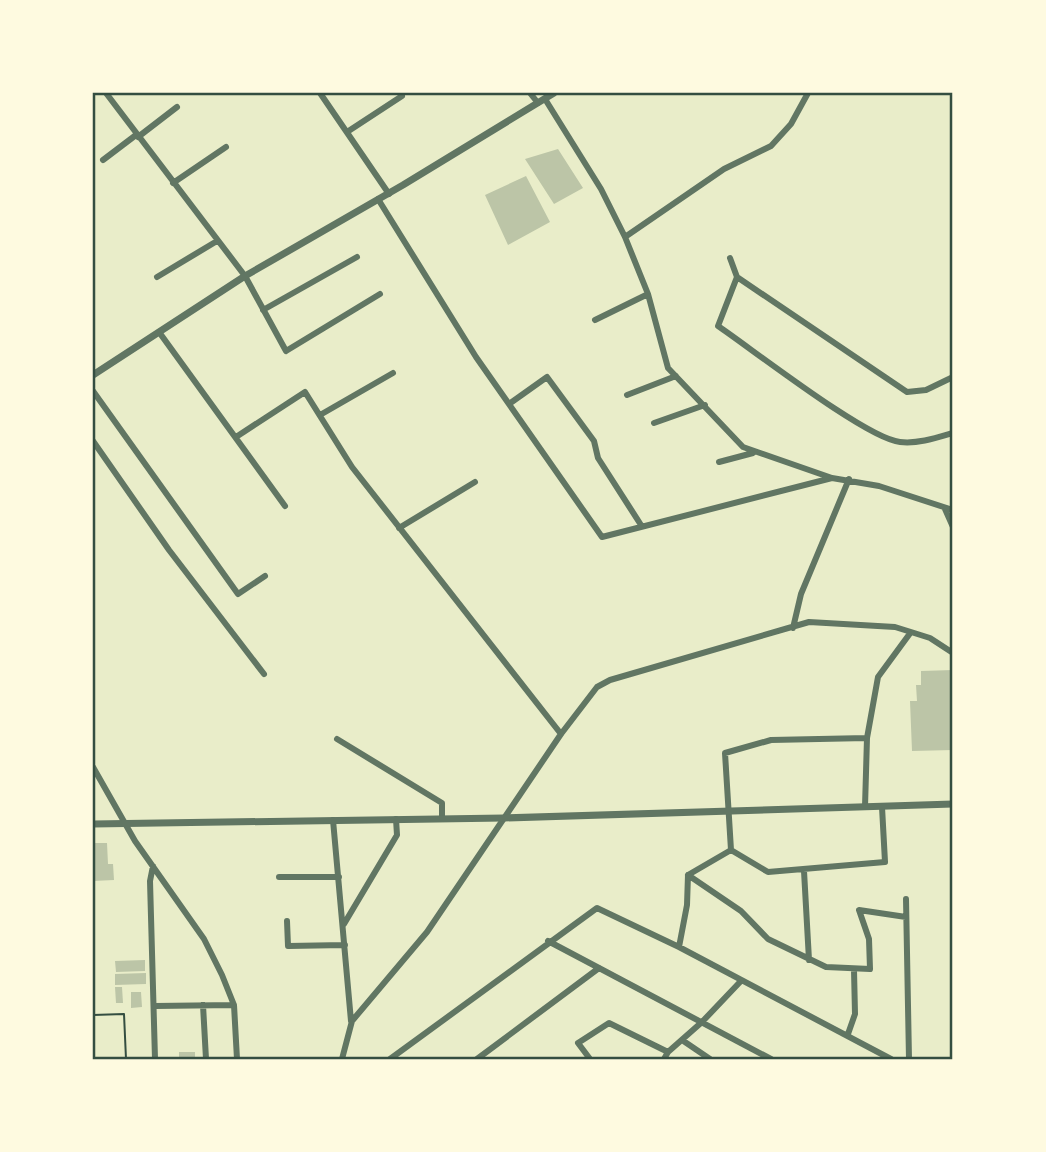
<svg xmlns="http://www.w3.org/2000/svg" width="1046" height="1152" font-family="Manrope,sans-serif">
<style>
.building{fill:#bcc5a7}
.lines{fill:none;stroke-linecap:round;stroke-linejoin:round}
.path{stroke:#344e41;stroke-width:2}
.minor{stroke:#617663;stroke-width:6}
.tertiary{stroke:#617663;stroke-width:7}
.neatline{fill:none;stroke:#344e41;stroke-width:2.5}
</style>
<rect width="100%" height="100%" fill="#e9edc9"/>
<!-- building -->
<path class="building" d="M 558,149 L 583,188 L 554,204 L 525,159 Z
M 526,176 L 550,222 L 508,245 L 485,195 Z
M 953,670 L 953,750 L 912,751 L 910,701 L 917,701 L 916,685 L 921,685 L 921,671 Z
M 93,843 L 107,843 L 108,864 L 113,864 L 114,880 L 93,881 Z
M 145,960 L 145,971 L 116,972 L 115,961 Z
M 146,973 L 146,984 L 115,985 L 115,974 Z
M 115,987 L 122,987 L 123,1003 L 116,1003 Z
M 131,992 L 141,992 L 142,1007 L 131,1008 Z
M 179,1052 L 195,1052 L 195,1059 L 179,1059 Z"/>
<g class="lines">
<!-- path -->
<path class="path" d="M 93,1015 L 124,1014 L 126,1059"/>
<!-- minor -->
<path class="minor" d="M 106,93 L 245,276 L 286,351 L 380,294
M 320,93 L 389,194
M 530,93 L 538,103
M 545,99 L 601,189 L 625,237 L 648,294 L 668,368 L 743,447 L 832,478 L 879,486 L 953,510
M 347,132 L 402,96 L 400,93
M 138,137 L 177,107
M 103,160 L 136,135
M 173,183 L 226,147
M 378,199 L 476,357 L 602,537 L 832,478
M 625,237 L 724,169 L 771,146 L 791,124 L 808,93
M 730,258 L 737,277
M 157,277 L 217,241
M 263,310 L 357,257
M 595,320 L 648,294
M 159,332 L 285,506
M 953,377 L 926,390 L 907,392 L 737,277 L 718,326 C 752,349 867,439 900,442 C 918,444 936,438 953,433
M 93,391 L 238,594 L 265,576
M 627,395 L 676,376
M 509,404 L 547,377 L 594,441 L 598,458 L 641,525
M 320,415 L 393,373
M 654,423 L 705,405
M 236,437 L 305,392 L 352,467 L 561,734
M 93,441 L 169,550 L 264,674
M 719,462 L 753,453
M 945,509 L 953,527
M 399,528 L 475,482
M 793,628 L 801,594 L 849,479
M 911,632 L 930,638 L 953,653
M 337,739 L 442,803 L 442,819
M 93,767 L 135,841 L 204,939 L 222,975 L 234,1005 L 237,1059
M 333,820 L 351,1021
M 731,850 L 725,753 L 771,740 L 867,738
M 731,850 L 768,872 L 885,862 L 882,807
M 153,866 L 150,881 L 155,1059
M 804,871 L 809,960
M 688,875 L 741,911 L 768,939 L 826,967 L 870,969 L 869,939 L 859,910 L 906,917
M 279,877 L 339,877
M 906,899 L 909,1059
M 287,921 L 288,946 L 345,945
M 344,924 L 397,835 L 396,819
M 548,941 L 771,1059
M 679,947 L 687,905 L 688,875 L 731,850
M 203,1005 L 206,1059
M 155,1006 L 234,1005
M 848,1034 L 855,1014 L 854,970
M 682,1040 L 710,1059
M 342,1059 L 352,1021 L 427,932 L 561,734 L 597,687 L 610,680 L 809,622 L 895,627 L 911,632 L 878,677 L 867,738 L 865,807
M 390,1059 L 597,908 L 679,947 L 891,1059
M 477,1059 L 599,968
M 590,1059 L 578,1043 L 609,1023 L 668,1052
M 664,1059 L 668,1052 L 702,1022 L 740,982"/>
<!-- tertiary -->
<path class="tertiary" d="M 93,375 L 245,276 L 403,185 L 554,93
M 93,824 L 504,818 L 953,804"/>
</g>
<!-- border -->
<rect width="1046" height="1152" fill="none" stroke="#fefae0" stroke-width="189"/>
<rect x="94" y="94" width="857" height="964" class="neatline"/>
</svg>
